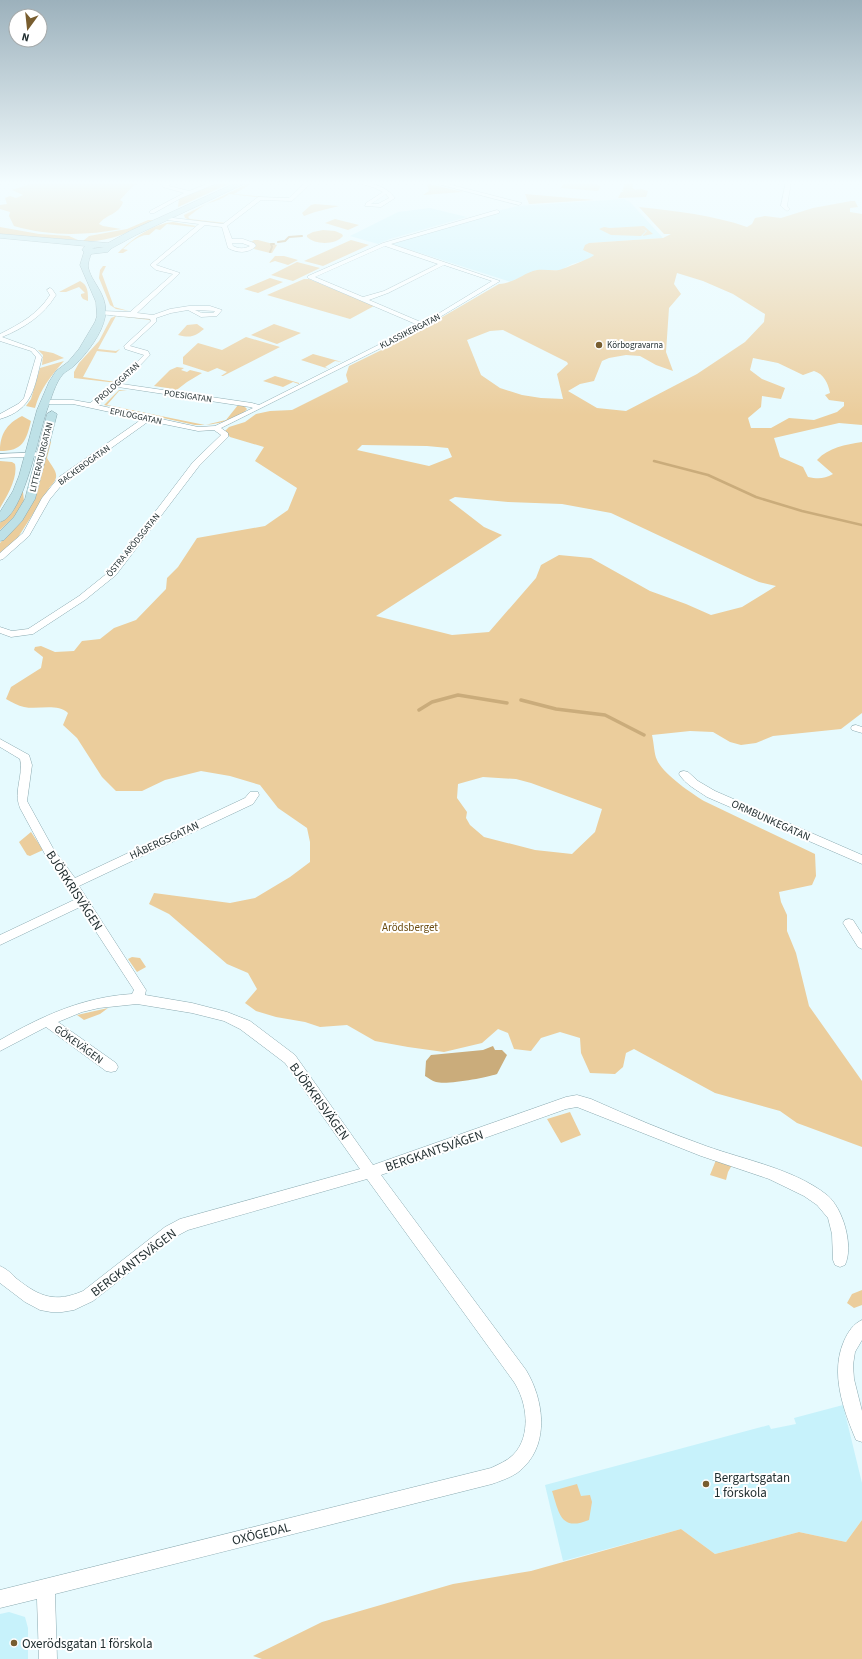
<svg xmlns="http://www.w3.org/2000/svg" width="862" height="1659" font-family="'Source Sans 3',sans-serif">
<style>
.built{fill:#c7f2fb}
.green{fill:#ebcd9c;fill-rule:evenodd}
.water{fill:#caac7b}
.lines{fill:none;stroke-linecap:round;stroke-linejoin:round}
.stream-far2{stroke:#caac7b;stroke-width:2}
.stream-far1{stroke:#caac7b;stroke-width:2.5}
.stream{stroke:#caac7b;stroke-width:3.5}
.street-casing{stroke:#8baab1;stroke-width:1}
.secondary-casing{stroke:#8baab1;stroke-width:1}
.street{fill:#fff;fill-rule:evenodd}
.secondary{fill:#bee1e7;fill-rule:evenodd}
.poi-dot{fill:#785d2f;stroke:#fff;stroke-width:1.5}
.labels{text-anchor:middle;stroke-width:4;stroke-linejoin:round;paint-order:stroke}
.far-street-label{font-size:9px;fill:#1e2b2d;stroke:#fff}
.far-poi-label{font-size:9px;fill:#1e2b2d;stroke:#fff;text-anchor:start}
.street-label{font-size:11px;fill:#1e2b2d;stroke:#fff}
.park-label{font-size:11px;fill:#6a4b10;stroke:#fff}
.near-street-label{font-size:13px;fill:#1e2b2d;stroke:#fff}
.near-poi-label{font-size:13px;fill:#1e2b2d;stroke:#fff;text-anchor:start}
</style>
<rect width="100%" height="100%" fill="#e6fafe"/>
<!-- built -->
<path class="built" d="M 624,199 L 630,202 L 663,238 L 589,243 L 594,256 L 590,259 L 572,264 L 561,270 L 537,270 L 511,282 L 392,244 L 501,210 L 518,206 Z
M 430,208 L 467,217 L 390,239 L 378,244 L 350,236 L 398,212 Z
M 843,1405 L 862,1483 L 862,1520 L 846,1542 L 799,1532 L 715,1554 L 681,1529 L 563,1561 L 545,1485 L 769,1425 L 771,1429 L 796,1424 L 794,1418 Z
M 9,1612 L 25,1617 L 28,1628 L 28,1659 L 0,1659 L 0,1614 Z"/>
<!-- green -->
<path class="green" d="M 37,182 L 142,182 L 133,186 L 120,200 L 123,202 C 119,215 106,214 99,224 L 103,226 L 121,229 C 84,236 49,236 14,226 L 9,216 L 10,212 L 0,209 L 0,205 L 7,204 L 5,198 L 10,196 L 16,198 L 23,195 L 12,190 Z
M 223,182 L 233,182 L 178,207 L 179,198 Z
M 251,182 L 254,182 L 234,194 L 287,199 L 291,198 L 285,200 L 229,194 C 222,199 216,201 209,203 C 203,205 193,213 188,217 L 190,219 L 226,223 L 229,221 C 221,228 193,222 185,218 L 184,215 L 188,213 Z
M 564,182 L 590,182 L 601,186 L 598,191 L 562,188 L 561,188 Z
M 626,182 L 631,182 L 633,185 L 632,187 L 635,190 L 626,191 L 641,189 L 648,191 L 646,197 L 618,198 L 621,192 L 624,192 L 622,191 Z
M 429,184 L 463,192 L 423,195 L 429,191 L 427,185 Z
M 525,194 L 594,200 L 529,204 Z
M 851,201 L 855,201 L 858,207 L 850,208 L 850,212 L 862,214 L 862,425 L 839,423 L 774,438 L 780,457 L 803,467 L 808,477 C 818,479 824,479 833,474 L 817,460 C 829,447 845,445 862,442 L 862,713 L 841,729 L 773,736 L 756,743 L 741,745 L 730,742 L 713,732 L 690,731 L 652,735 C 654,743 654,754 657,760 C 663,774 691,793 704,801 L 815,854 L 816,876 L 812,885 L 779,892 L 781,902 L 787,915 L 787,931 L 796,953 L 809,1006 L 862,1081 L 862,1147 L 797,1123 L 780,1111 L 715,1093 L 634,1049 L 626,1053 L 623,1067 L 615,1074 L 590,1073 L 581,1053 L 580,1038 L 560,1032 L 541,1038 L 531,1051 L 514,1049 L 508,1033 L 498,1029 L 482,1043 L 444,1052 L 408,1047 L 375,1041 L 347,1025 L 320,1027 L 305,1022 L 276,1017 L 256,1011 L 245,1003 L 257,989 L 248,973 L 227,964 L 169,914 L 149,904 L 154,893 L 230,903 L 255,898 L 290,877 L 310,862 L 310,842 L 307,828 L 278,808 L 260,785 L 230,776 L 201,771 L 165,780 L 142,791 L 116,791 L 102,777 L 77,738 L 63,725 L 68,713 C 57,703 38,710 24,707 C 18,706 12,702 6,699 L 11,687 L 41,668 L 43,657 L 34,650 L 35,647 L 41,646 L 55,652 L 74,651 L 82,641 L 100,639 L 114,628 L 136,620 L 166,589 L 167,578 L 178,567 L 197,538 L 265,526 L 288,510 L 297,488 L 255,461 L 264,447 L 230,437 L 225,431 L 229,427 L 245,422 L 256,414 L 270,411 L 292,410 L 348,382 L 346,375 L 349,366 L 408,337 L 499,284 C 515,283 523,273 537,270 C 544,269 552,271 559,270 C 563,269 592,258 594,255 L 583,250 L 585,245 L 589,243 L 663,238 L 671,234 L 664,234 L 639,207 C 676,211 713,215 747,227 L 752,224 L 755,218 L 765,216 L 781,218 L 813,208 ZM 677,273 L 703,281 L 733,294 L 765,314 L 764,322 L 745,342 L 697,374 L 626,411 L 597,408 L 568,391 L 580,384 L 594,381 L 602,361 L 609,358 L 626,355 L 640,356 L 656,365 L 673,371 L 666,352 L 669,308 L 681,294 L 674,284 ZM 503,330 L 567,362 L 568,364 L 557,374 L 563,399 L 541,398 L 522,395 L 500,388 L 481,375 L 467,340 L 490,331 ZM 753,358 L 778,363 L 803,375 L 814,371 C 824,374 828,383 830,393 L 825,395 L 829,400 L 844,402 L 844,406 L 837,412 L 814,420 L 789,418 L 771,428 L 751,428 L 748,418 L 761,407 L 762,396 L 781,399 L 785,388 L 762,379 L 750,370 ZM 362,445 L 427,446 L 448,448 L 452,457 L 429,466 L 357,450 ZM 455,497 L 508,502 L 562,504 L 611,513 L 743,575 L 759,582 L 776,586 L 742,607 L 711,615 L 686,604 L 650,591 L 591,558 L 559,555 L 541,565 L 536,578 L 489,632 L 452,635 L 376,616 L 502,535 L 484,527 L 449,500 ZM 483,777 L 516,779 L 531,783 L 602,809 L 595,832 L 572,854 L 535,850 L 484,837 L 470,825 L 466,818 L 467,812 L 457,798 L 458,784 Z
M 315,204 L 339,206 L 315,212 L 304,216 L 302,213 L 311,205 Z
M 335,219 L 359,225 L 348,230 L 325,223 Z
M 148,220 L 154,220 C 132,231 108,243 83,241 L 89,236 L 127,229 Z
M 173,222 L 196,226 L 192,228 L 194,227 L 167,224 L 160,230 L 156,229 L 149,235 C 139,234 130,243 123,249 L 128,250 L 123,253 L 118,253 C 132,239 152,224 173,222 Z
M 644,226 L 653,234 L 642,236 L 647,231 L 641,228 L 646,231 L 641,236 L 611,235 L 599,229 L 604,227 L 610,228 Z
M 0,227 L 39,234 L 69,236 L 78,240 L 0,235 Z
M 323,230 L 335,231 L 342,234 L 343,236 C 336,245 315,245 307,237 L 307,235 L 313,232 Z
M 254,240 L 258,240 L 277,245 L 272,253 L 270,253 L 254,249 L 256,245 L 251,242 Z
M 351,240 L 369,245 L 323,266 L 304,261 Z
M 275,256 L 284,256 L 298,260 L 288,265 L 275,261 L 269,263 Z
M 297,262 L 320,268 L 293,281 L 271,275 Z
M 103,266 L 106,266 L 102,274 L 114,307 L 129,311 L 116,309 L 110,305 L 99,278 L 100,270 Z
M 270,278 L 283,282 L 258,293 L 244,289 Z
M 304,279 L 309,279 L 374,306 L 350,319 L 267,295 Z
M 80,281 C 88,285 88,292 88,301 L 83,299 L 81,296 L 81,294 L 85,293 L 79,287 L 66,292 L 59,292 Z
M 118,315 L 149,318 L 151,319 L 148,323 L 150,320 L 116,316 L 98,349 L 116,351 L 120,349 L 116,353 L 97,351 L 83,377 L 116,382 L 120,380 L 117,383 L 74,378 L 74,372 L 79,363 L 99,341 L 111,318 Z
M 197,324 L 204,329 C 194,337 191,338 178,335 L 187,325 Z
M 274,324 L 301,333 L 277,344 L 251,335 Z
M 246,337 L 280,347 L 223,376 L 221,376 L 227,372 L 217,368 L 208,372 L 183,364 L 183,357 L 198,343 L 222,350 Z
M 38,350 L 53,353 L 64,358 L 42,365 L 43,355 Z
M 313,354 L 342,362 L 335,361 L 325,367 L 329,369 L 301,360 Z
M 64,361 C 51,376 40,389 35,408 L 26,406 L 31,399 L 40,368 Z
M 177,367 L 184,368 L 181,370 L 187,372 L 190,370 L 202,373 L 187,382 L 174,392 L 172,392 L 174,389 L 154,386 L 170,370 Z
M 275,376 L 299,383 L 299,384 L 293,382 L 283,387 L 263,381 Z
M 119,390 L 127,391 L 119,391 L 107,405 L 205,425 L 226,420 L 238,405 L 243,405 L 247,409 C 238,421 210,426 195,425 L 104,405 Z
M 22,416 L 31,421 C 26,441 23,451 0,451 C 0,435 6,424 22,416 Z
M 49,440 L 51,442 L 47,458 C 54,470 62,475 50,487 L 17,539 L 0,554 L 0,543 L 24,516 L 31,505 Z
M 0,461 L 12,462 L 15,464 C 18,478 7,496 0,508 Z
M 21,492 L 23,492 L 24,501 L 15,516 L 0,530 L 0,523 Z
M 31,832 L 43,850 L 30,856 L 27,855 L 19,842 Z
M 132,957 L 140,958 L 146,967 L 137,972 L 128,959 Z
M 108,1008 L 100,1014 L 84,1020 L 77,1015 Z
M 570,1112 L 581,1135 L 561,1143 L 547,1119 Z
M 716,1160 L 732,1165 L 728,1172 L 726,1180 L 710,1175 Z
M 862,1290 L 862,1305 L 854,1308 L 847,1303 L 852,1294 Z
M 577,1484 L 581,1496 L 590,1495 L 592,1502 L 589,1520 C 560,1532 559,1512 552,1491 Z
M 862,1520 L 862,1659 L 262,1659 L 253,1656 L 322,1622 L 453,1584 L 531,1571 L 681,1529 L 715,1554 L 799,1532 L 846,1542 Z"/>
<!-- water -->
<path class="water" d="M 493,1046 L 495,1050 L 502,1050 L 507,1055 L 497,1074 C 485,1078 447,1085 436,1082 C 432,1081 429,1078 425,1076 L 426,1061 L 431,1055 L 483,1050 Z"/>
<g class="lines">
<!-- stream-far2 -->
<path class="stream-far2" d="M 278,242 L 285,241 L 289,237 L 302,236
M 270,252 L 272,247 L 271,244 L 274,244"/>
<!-- stream-far1 -->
<path class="stream-far1" d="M 654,461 L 708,475 L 756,497 L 802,511 L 862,525"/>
<!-- stream -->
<path class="stream" d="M 521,700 L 556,709 L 605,715 L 644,735
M 419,710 L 432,702 L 458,695 L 507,703"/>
<defs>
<path id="street" d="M 167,182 L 173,182 L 169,186 L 189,191 L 212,182 L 220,182 L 181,198 L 154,213 L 150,213 L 150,211 L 184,193 L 163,187 L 163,185 Z
M 306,182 L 312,182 L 292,201 L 261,200 L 227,226 L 232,239 L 243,239 L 254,243 L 256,246 C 248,254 237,253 228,248 L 222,227 L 205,225 L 156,265 L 180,273 L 137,313 L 153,315 L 170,309 L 189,306 L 210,306 L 222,310 L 217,316 L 201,317 L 188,310 L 171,313 L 156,318 L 156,322 L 130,346 L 148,351 L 150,355 L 122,384 L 252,403 L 259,405 L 418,325 L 308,278 L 308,276 L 383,243 L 497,210 L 499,211 L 499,213 L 391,244 L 500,281 L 425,326 L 221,428 L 228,433 L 228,437 L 199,466 L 116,575 L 85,600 L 33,634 L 11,637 L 0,633 L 0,627 L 12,631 L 28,629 L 79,596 L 110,571 L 193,462 L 221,435 L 214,430 L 198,431 L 149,421 L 65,481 L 50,499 L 29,536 L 3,559 L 0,560 L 0,553 L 23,533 L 42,498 L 59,477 L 142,419 L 73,404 L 45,404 L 41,402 L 45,400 L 73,400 L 90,403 L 115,384 L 144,355 L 125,349 L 124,346 L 151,321 L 150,319 C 142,318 101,315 98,313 L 101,311 L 130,312 L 173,274 L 156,270 L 150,265 L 199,224 L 167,220 L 164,218 L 165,217 L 223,224 L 258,197 L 289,198 ZM 232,243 L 242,243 L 250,246 C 244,249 239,249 233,246 ZM 385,246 L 438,264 L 384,291 L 363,297 L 315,277 ZM 444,265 L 492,281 L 423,323 L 369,300 L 388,293 ZM 195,310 L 215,311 L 213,313 L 202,313 ZM 118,387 L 250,407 L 253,408 L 215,426 L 198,427 L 97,405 Z
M 355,182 C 370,182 385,185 395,198 L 381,207 L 365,206 L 366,203 L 383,192 L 375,188 ZM 386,194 L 389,198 L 378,204 L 371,204 Z
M 430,182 L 440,182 L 522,203 L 519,205 Z
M 786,182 L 791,182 L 787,206 L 790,209 L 787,211 L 781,206 Z
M 50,288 L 52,289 L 56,295 C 43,316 24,328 2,337 L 35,349 L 42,357 C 34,387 34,409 0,419 L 0,414 L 18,404 L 24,398 L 36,357 L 31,351 L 0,341 L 0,334 C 20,324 38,314 50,295 L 47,290 Z
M 42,452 L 45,452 L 45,456 L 0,458 L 0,454 Z
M 856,725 L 862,727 L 862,733 L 852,730 L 851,728 L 852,726 Z
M 0,739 L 29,755 L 32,765 L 27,801 L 54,850 L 75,878 L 245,798 L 250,792 L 258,792 L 259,795 L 253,804 L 79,886 L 146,990 L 145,995 L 192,1003 L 227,1012 L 250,1021 L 295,1055 L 373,1165 L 566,1097 L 577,1095 L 591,1099 C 629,1116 667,1132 706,1146 C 745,1160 794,1169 827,1195 C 843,1208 854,1246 845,1265 L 840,1267 L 835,1265 L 833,1260 L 832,1234 L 828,1218 L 817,1205 L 804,1196 L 769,1179 L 701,1156 L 577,1107 L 566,1109 L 381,1175 L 526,1370 C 543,1398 550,1441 524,1467 C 516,1476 503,1480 492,1484 L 55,1594 L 57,1659 L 39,1659 L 37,1599 L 0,1608 L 0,1590 L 491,1468 C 499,1464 507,1461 513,1455 C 532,1436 527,1402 514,1382 L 367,1179 L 188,1230 L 175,1237 L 93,1301 L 74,1310 L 62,1312 L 51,1312 L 40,1310 L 25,1302 L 0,1283 L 0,1266 C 7,1269 12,1274 17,1279 C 40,1297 55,1303 83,1291 L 165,1227 L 180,1219 L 360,1169 L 285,1063 L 240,1029 L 224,1021 L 192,1013 L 137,1004 L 99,1008 L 82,1012 L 58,1022 L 116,1063 L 118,1067 L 116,1071 L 111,1072 L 106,1071 L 46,1027 L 0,1051 L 0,1040 C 42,1016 83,997 132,994 L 134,990 L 80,907 L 0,945 L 0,935 L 76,899 L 62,876 L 46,856 L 20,808 C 13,791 24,775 20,759 L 0,747 Z
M 684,771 L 688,772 L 698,781 L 715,791 L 862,855 L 862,864 L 707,797 C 697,790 686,785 679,774 L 680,772 Z
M 849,919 L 853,920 L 862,934 L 862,949 L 858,947 L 843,923 L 845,920 Z
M 862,1320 L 862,1340 L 855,1352 L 853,1365 L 854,1379 L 862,1411 L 862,1442 L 856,1440 C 843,1409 830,1373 844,1341 C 848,1332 853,1324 862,1320 Z"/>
<path id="secondary" d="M 238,182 L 248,182 L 136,235 L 112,248 L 108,252 L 91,254 C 90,257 88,262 88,266 C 90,282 109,294 105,317 C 102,334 87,353 75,365 C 71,369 66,371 63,374 C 55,383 51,399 47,410 C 39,432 24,516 0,522 L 0,512 L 13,491 L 19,476 L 37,410 L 49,382 L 56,371 L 68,362 L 79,349 L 95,322 L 97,316 L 96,302 L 80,265 L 84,252 L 82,250 L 85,246 L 0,238 L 0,234 L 108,243 L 130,231 ZM 96,247 L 104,247 L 92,249 Z
M 52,411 L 57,414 L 35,499 L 22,521 L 4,540 L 0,541 L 0,531 L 14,517 L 25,499 L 47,414 Z"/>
</defs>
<!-- street casing -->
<use href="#street" class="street-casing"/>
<!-- secondary casing -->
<use href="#secondary" class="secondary-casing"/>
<!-- street -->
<use href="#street" class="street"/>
<!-- secondary -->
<use href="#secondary" class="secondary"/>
</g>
<!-- sky -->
<linearGradient id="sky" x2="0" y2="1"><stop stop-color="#9cb1bc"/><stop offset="0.44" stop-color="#f4fdff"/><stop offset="1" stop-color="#f4fdff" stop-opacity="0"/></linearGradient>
<rect width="862" height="415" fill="url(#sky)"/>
<!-- markers -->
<g class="poi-dot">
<circle cx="599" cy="345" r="4"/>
<circle cx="706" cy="1484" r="4"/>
<circle cx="14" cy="1643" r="4"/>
</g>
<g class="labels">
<!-- far-street labels -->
<g class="far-street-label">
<text transform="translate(410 331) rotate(-27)" y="3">KLASSIKERGATAN</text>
<text transform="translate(117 383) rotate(-42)" y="3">PROLOGGATAN</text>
<text transform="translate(188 396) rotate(8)" y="3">POESIGATAN</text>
<text transform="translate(136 416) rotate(12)" y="3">EPILOGGATAN</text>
<text transform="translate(41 457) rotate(-76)" y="3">LITTERATURGATAN</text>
<text transform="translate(84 465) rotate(-36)" y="3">BACKEBOGATAN</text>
<text transform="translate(133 545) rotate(-51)" y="3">ÖSTRA ARÖDSGATAN</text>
</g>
<!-- far-poi labels -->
<g class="far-poi-label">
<text x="607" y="348">Körbogravarna</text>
</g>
<!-- street labels -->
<g class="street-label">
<text transform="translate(771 820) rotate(24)" y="4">ORMBUNKEGATAN</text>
<text transform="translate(164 840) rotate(-25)" y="4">HÅBERGSGATAN</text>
<text transform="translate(79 1044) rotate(36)" y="4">GÖKEVÄGEN</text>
</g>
<!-- park labels -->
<g class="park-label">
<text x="410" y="931">Arödsberget</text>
</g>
<!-- near-street labels -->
<g class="near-street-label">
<text transform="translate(75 890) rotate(57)" y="5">BJÖRKRISVÄGEN</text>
<text transform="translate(320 1101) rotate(54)" y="5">BJÖRKRISVÄGEN</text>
<text transform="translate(434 1150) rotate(-19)" y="5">BERGKANTSVÄGEN</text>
<text transform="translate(133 1262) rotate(-37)" y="5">BERGKANTSVÄGEN</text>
<text transform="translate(261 1533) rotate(-14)" y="5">OXÖGEDAL</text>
</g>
<!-- near-poi labels -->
<g class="near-poi-label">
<text x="714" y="1482">Bergartsgatan<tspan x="714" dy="15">1 förskola</tspan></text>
<text x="22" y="1648">Oxerödsgatan 1 förskola</text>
</g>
</g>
<!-- north arrow -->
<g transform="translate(28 28) rotate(195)"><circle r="19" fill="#ffffff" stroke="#a5aaab"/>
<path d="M0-3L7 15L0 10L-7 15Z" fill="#785d2f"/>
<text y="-6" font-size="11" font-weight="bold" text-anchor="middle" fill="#1e2b2d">N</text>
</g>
</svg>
